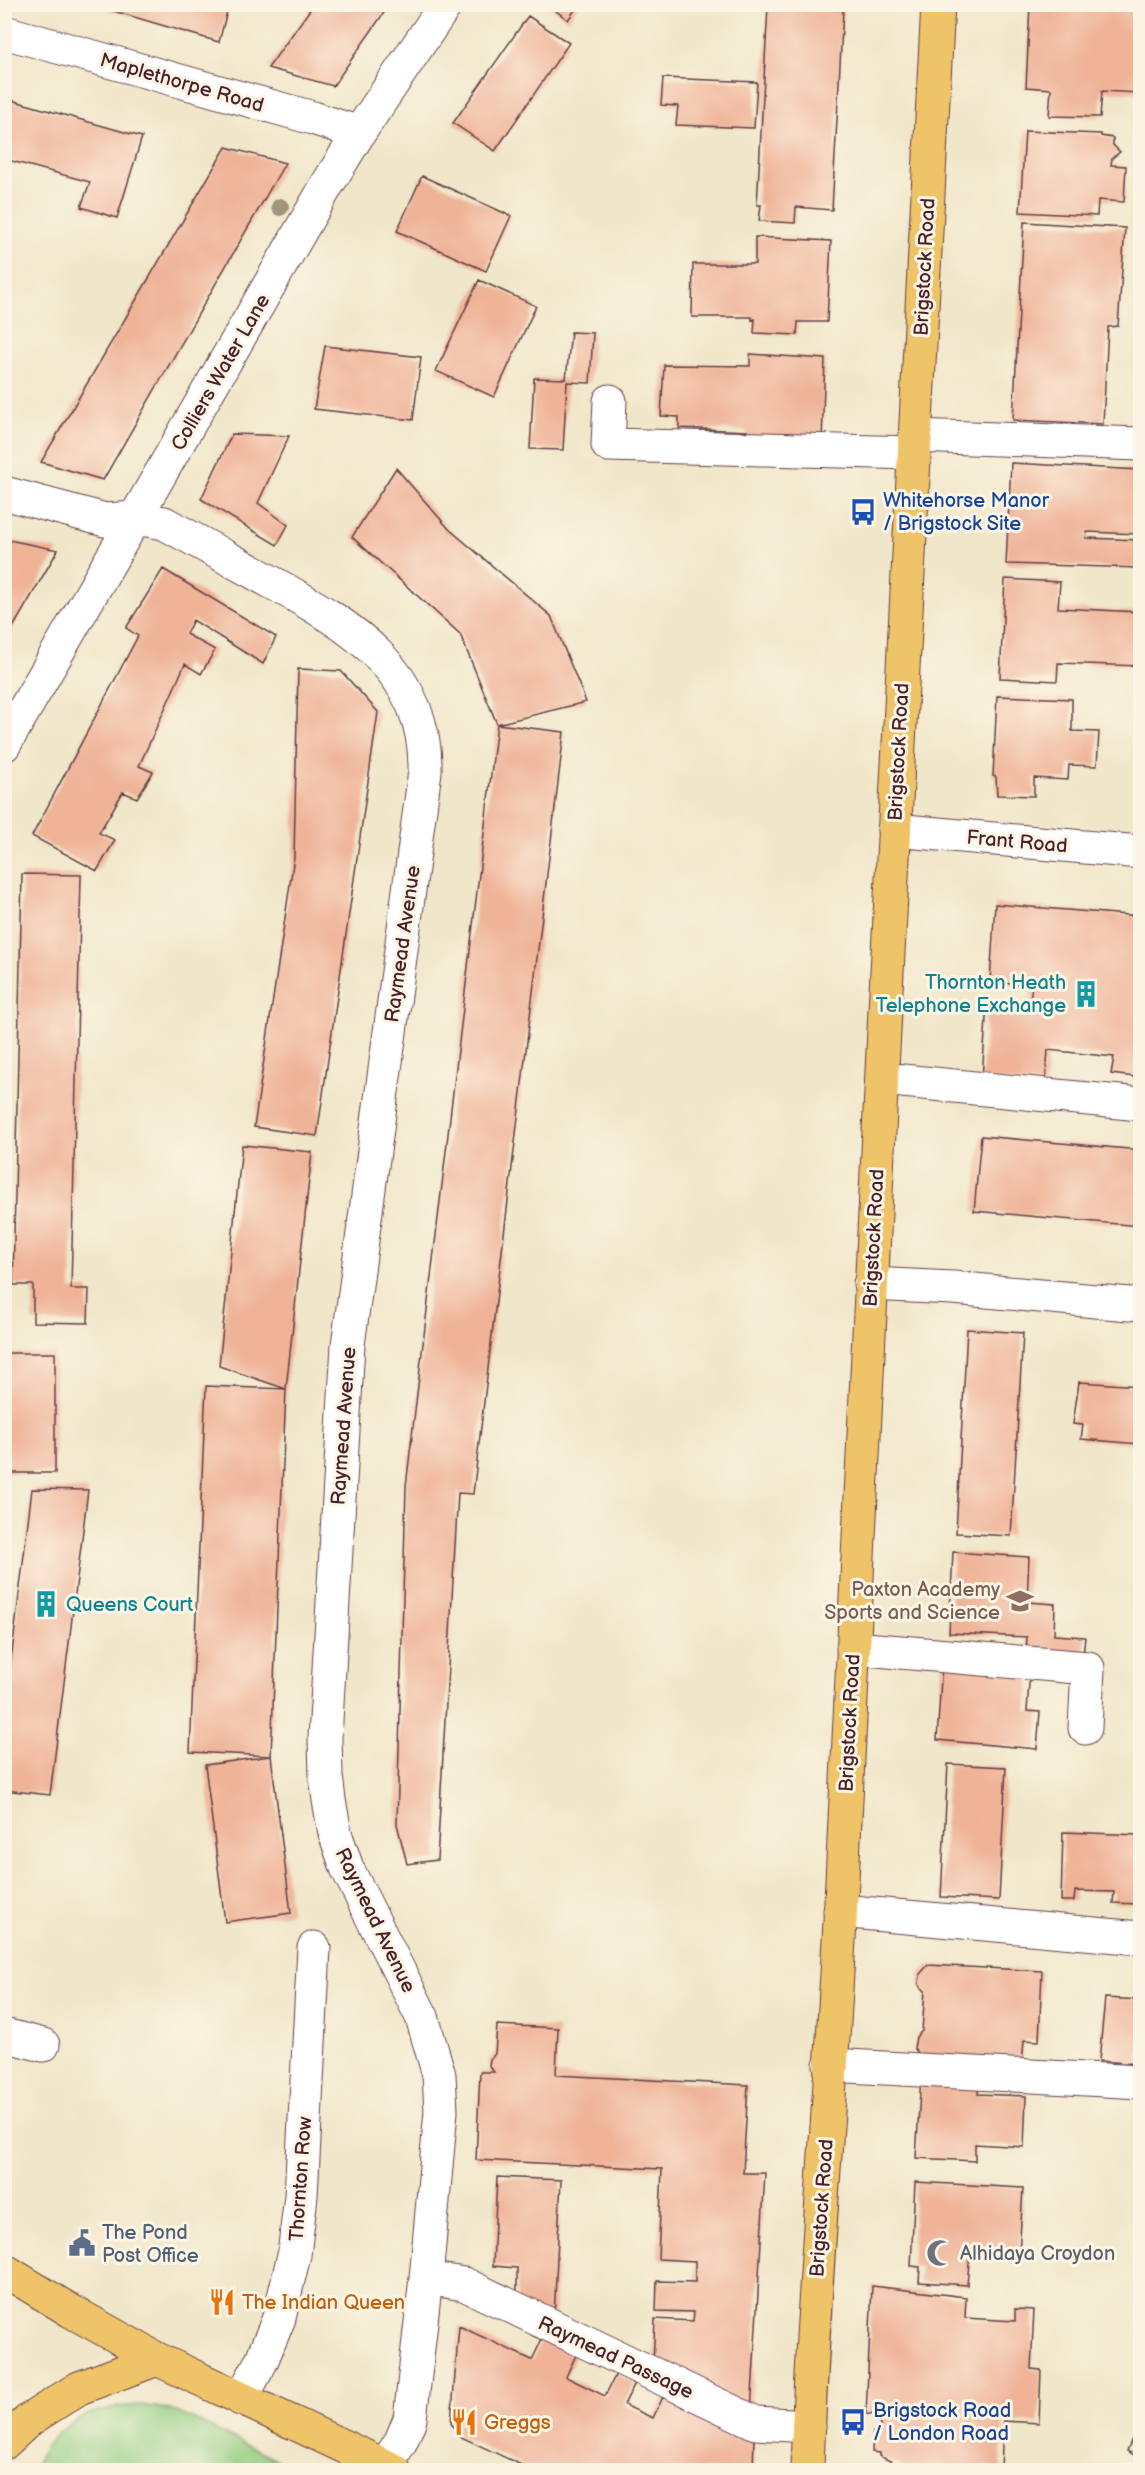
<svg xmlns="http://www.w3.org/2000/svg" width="1145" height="2475" font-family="'Balsamiq Sans',sans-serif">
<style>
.green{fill:#92cd81;stroke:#6e7656;stroke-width:1.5}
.building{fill:#efb398}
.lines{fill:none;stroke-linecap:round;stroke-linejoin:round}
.minor-casing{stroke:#633d43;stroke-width:35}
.major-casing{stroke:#633d43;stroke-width:35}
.highway-casing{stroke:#633d43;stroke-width:35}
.minor{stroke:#fff;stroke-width:33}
.major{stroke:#efc469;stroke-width:33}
.highway{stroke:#efc469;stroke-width:33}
.tree{fill:#a19580}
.labels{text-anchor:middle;stroke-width:6;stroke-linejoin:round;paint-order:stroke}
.street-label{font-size:20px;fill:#4a1f2b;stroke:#fcf5e5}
.transit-label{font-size:20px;fill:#164399;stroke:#fcf5e5;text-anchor:start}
.culture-label{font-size:20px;fill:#0d838f;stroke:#fcf5e5;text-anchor:end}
.education-label{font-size:20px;fill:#785e54;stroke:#fcf5e5;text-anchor:end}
.service-label{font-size:20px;fill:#4e5e75;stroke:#fcf5e5;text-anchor:start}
.worship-label{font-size:20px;fill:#5b616d;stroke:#fcf5e5;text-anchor:start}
.food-label{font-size:20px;fill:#c56008;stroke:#fcf5e5;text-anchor:start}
</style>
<rect width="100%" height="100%" fill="#fcf5e5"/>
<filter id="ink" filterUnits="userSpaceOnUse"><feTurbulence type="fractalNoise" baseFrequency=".0167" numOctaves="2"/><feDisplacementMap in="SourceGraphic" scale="12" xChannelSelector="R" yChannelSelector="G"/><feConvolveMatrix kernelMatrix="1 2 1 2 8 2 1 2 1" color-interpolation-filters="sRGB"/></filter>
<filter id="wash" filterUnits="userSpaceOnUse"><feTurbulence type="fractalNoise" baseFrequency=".008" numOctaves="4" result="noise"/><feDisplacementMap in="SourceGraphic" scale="24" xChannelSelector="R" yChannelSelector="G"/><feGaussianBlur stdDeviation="1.35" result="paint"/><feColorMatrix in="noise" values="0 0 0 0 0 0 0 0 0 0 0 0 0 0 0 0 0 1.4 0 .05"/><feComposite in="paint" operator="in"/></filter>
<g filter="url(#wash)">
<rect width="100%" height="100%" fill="#f0e6c9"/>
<!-- green -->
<path class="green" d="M 142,2405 L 167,2409 L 186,2416 L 299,2470 L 33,2470 C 52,2422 94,2406 142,2405 Z"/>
<g id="blocks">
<!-- building -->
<path class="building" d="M 90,4 L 229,4 L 219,42 Z
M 314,4 L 390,4 L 333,86 L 268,68 Z
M 547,4 L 579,4 L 568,20 Z
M 1030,4 L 1140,4 L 1140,93 L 1102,91 L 1100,117 L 1049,116 L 1051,89 L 1026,87 Z
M 768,6 L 843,10 L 832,210 L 796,207 L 795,223 L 759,221 L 761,205 L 757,205 Z
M 528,16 L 569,43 L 495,151 L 453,123 Z
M 663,78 L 757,82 L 754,128 L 676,125 L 678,106 L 661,105 Z
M 4,98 L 142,137 L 117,218 L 81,207 L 90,182 L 4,159 Z
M 1025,131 L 1101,134 L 1101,136 L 1113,138 L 1113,145 L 1120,152 L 1112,158 L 1111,165 L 1126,166 L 1124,202 L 1098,200 L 1097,216 L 1020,212 Z
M 226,147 L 285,163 L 103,480 L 41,462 Z
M 422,176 L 511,216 L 486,271 L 397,231 Z
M 1024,222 L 1125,228 L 1118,326 L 1108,327 L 1103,424 L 1013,420 Z
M 755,237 L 831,241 L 827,322 L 798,322 L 797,335 L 754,333 L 755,319 L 752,320 L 752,317 L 692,317 L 693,264 L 755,264 Z
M 479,280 L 536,306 L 494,397 L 436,371 Z
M 1137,302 L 1140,302 L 1140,322 L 1136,321 Z
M 571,332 L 593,333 L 590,383 L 567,382 L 563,450 L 530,449 L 534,378 L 566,379 Z
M 325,346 L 421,357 L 413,420 L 314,409 Z
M 750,354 L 825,359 L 822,441 L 746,438 L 747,431 L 679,428 L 679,417 L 661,416 L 664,365 L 750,366 Z
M 232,434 L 289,436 L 258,503 L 288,525 L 277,545 L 201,499 Z
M 1011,463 L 1140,470 L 1140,534 L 1087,532 L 1086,538 L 1140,540 L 1140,568 L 1006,564 Z
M 396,468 L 449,529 L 551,616 L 586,702 L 497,724 L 460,634 L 352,537 Z
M 4,539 L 58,550 L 4,643 Z
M 163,569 L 276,637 L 263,664 L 193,620 L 186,634 L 215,650 L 201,674 L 185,664 L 139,766 L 153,772 L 137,798 L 123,792 L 99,833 L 115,840 L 97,871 L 32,836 L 138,636 L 126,628 Z
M 1005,579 L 1060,582 L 1058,608 L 1140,612 L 1140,666 L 1058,663 L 1057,681 L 1000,678 Z
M 298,669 L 341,671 L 378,712 L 317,1136 L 254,1127 L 294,857 Z
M 997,696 L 1072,699 L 1072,731 L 1099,732 L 1097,766 L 1069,765 L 1068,780 L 1034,778 L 1034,796 L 997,795 L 996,777 L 993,776 Z
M 497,724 L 564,732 L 473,1494 L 458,1493 L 437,1860 L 407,1864 L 397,1824 L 406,1486 Z
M 22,874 L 81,875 L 71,1289 L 89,1289 L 88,1323 L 33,1322 L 33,1285 L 13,1285 Z
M 995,904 L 1140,916 L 1140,1058 L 1137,1058 L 1135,1077 L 1111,1074 L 1114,1057 L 1048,1050 L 1045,1085 L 982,1079 L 987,1003 L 1029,1006 L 1032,986 L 990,982 Z
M 981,1136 L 1140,1150 L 1140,1226 L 974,1211 Z
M 242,1145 L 312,1152 L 286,1389 L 219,1366 Z
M 967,1329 L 1023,1333 L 1011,1536 L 956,1533 Z
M 4,1353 L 55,1353 L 55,1473 L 4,1473 Z
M 1079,1382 L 1140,1386 L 1140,1444 L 1081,1439 L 1083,1425 L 1073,1424 Z
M 206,1386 L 286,1389 L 271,1756 L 291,1913 L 225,1922 L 205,1765 L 271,1756 L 190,1752 Z
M 32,1489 L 88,1490 L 50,1795 L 4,1790 L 4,1718 Z
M 953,1552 L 1029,1557 L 1027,1602 L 1055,1604 L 1054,1635 L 1085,1637 L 1083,1656 L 1026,1652 L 1027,1637 L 949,1633 Z
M 942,1664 L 1030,1670 L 1027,1711 L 1040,1712 L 1037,1749 L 937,1740 Z
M 948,1764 L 1006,1767 L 999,1900 L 941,1897 Z
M 1063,1832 L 1140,1835 L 1140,1904 L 1113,1903 L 1114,1892 L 1075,1891 L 1074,1901 L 1061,1901 Z
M 928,1965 L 1042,1971 L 1039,2041 L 1024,2040 L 1022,2065 L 921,2056 L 914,2048 L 916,2037 L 922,2031 L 925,1991 L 919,1985 L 920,1974 Z
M 1105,1998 L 1140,2000 L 1140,2064 L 1099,2061 Z
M 497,2025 L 558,2028 L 556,2075 L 748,2085 L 743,2173 L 765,2173 L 751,2412 L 653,2365 L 655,2319 L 693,2321 L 694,2312 L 656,2311 L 657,2281 L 695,2282 L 695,2261 L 658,2259 L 662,2169 L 476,2160 L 480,2072 L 494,2072 L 489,2066 L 490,2059 L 495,2054 Z
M 921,2075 L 979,2078 L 978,2094 L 1026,2096 L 1024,2147 L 975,2144 L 975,2161 L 916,2158 Z
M 497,2177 L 561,2180 L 554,2317 L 517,2302 L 517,2268 L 493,2266 Z
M 915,2182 L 1023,2188 L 1019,2255 L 970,2252 L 967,2285 L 919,2282 L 920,2267 L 911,2266 Z
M 872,2286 L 966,2297 L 965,2318 L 1015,2321 L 1015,2309 L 1034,2310 L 1031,2369 L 1041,2370 L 1039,2423 L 1003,2421 L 1001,2470 L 910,2470 L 879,2456 L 879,2453 L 872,2452 L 873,2432 L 880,2432 L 880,2415 L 866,2414 Z
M 459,2326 L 532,2360 L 542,2339 L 576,2355 L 566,2377 L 605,2396 L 616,2374 L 635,2383 L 624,2405 L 653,2418 L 663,2397 L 735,2431 L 754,2440 L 753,2470 L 532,2470 L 459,2436 L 451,2423 Z
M 1137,2427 L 1140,2429 L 1140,2458 L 1127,2451 Z
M 862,2468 L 879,2469 L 879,2470 L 862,2470 Z"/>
</g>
</g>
<g filter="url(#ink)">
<use href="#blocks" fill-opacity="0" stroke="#633d43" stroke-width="1.5"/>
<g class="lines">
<defs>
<path id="minor" d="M 4,32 L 313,118 L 359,133
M 610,401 L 608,445 L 914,453
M 915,436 L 1140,444
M 4,493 L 105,520 L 136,518 L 164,523 C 200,543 237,563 273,583 C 351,626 427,671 425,771 L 348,1345 L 325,1738 L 326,1776 L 329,1800 L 335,1833 L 347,1868 L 422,2017 L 439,2075 L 441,2111 L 426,2278 L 410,2419 L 401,2441 L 385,2466
M 4,745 L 327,185 L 359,133 L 446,4
M 894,830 L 1140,852
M 882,1079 L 1140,1104
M 870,1284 L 953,1288 L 1129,1304
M 853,1648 L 1088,1668 L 1085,1728
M 840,1911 L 1140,1938
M 4,2035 L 43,2045
M 830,2065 L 1140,2082
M 426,2278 L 464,2284 L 756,2423 L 809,2426
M 241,2399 L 261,2362 L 279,2318 L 294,2255 L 301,2196 L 314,1948"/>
<path id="major" d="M 807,2470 C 813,2280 832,2091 841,1901 C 870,1268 905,637 938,4"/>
<path id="highway" d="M 4,2270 L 71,2311 L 157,2359 L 394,2470
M 4,2443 L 29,2420 L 79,2388 L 157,2359"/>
</defs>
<!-- minor casing -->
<use href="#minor" class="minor-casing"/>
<!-- major casing -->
<use href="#major" class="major-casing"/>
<!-- highway casing -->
<use href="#highway" class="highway-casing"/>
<!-- minor -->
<use href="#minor" class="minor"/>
<!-- major -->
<use href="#major" class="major"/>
<!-- highway -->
<use href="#highway" class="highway"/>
</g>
<!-- trees -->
<circle class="tree" cx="280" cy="207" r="9"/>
</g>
<!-- icons -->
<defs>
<symbol id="bus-bare" viewBox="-9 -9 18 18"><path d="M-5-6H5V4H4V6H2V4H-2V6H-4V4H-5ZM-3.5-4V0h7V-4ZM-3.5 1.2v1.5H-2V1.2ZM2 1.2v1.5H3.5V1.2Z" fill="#1a4fb4" stroke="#fcf5e5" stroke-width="2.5" paint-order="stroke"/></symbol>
<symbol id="building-bare" viewBox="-9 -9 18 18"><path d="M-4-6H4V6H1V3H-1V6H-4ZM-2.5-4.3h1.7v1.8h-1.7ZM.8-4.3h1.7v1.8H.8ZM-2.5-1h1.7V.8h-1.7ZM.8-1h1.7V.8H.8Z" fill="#0f9aa8" stroke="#fcf5e5" stroke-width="2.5" paint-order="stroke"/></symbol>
<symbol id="school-bare" viewBox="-9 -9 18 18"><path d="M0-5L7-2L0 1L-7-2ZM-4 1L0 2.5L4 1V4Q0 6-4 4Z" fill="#8d6e63" stroke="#fcf5e5" stroke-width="2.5" paint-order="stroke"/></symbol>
<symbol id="civic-bare" viewBox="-9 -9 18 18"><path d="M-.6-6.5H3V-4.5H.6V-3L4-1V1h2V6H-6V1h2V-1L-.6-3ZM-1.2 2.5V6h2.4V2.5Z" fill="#5c6f8a" stroke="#fcf5e5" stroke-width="2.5" paint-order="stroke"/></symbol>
<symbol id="mosque-bare" viewBox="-9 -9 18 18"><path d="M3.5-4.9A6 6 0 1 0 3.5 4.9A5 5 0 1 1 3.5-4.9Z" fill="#6b7280" stroke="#fcf5e5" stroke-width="2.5" paint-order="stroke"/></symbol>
<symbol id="restaurant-bare" viewBox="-9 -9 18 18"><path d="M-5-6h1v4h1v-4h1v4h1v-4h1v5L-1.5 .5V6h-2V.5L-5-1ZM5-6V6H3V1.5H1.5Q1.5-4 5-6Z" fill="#e8710a" stroke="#fcf5e5" stroke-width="2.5" paint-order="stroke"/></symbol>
</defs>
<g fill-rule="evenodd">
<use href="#bus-bare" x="844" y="493" width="38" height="38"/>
<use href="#building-bare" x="1067" y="975" width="38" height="38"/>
<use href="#school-bare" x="1001" y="1582" width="38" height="38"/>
<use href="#building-bare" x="27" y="1585" width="38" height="38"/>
<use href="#civic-bare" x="63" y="2224" width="38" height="38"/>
<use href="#mosque-bare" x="921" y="2234" width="38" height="38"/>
<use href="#restaurant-bare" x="203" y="2283" width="38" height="38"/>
<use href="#restaurant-bare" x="445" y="2403" width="38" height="38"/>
<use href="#bus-bare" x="834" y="2403" width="38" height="38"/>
</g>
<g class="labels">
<!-- street labels -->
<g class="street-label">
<text transform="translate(182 82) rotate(16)" y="7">Maplethorpe Road</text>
<text transform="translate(924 267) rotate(-87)" y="7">Brigstock Road</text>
<text transform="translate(220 372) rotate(-60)" y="7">Colliers Water Lane</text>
<text transform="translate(898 752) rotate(-87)" y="7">Brigstock Road</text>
<text transform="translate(1017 841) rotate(5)" y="7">Frant Road</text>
<text transform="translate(402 944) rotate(-82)" y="7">Raymead Avenue</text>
<text transform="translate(873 1238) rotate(-87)" y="7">Brigstock Road</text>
<text transform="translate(343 1426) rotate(-86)" y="7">Raymead Avenue</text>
<text transform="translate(849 1723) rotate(-87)" y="7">Brigstock Road</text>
<text transform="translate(376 1920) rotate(64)" y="7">Raymead Avenue</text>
<text transform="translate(300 2179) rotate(-86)" y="7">Thornton Row</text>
<text transform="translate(821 2208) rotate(-86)" y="7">Brigstock Road</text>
<text transform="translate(616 2357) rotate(25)" y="7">Raymead Passage</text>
</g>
<!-- transit labels -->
<g class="transit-label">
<text x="883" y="507">Whitehorse Manor<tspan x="883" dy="23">/ Brigstock Site</tspan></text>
<text x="873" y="2417">Brigstock Road<tspan x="873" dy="23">/ London Road</tspan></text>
</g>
<!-- culture labels -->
<g class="culture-label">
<text x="1066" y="989">Thornton Heath<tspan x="1066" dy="23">Telephone Exchange</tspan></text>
<text x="66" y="1611" text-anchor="start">Queens Court</text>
</g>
<!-- education labels -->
<g class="education-label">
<text x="1000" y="1596">Paxton Academy<tspan x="1000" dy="23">Sports and Science</tspan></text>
</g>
<!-- service labels -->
<g class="service-label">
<text x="102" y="2239">The Pond<tspan x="102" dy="23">Post Office</tspan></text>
</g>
<!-- worship labels -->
<g class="worship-label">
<text x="960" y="2260">Alhidaya Croydon</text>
</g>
<!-- food labels -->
<g class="food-label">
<text x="242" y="2309">The Indian Queen</text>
<text x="484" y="2429">Greggs</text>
</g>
</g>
<!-- margin -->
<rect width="1145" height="2475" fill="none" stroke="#fcf5e5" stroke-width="24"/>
</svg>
